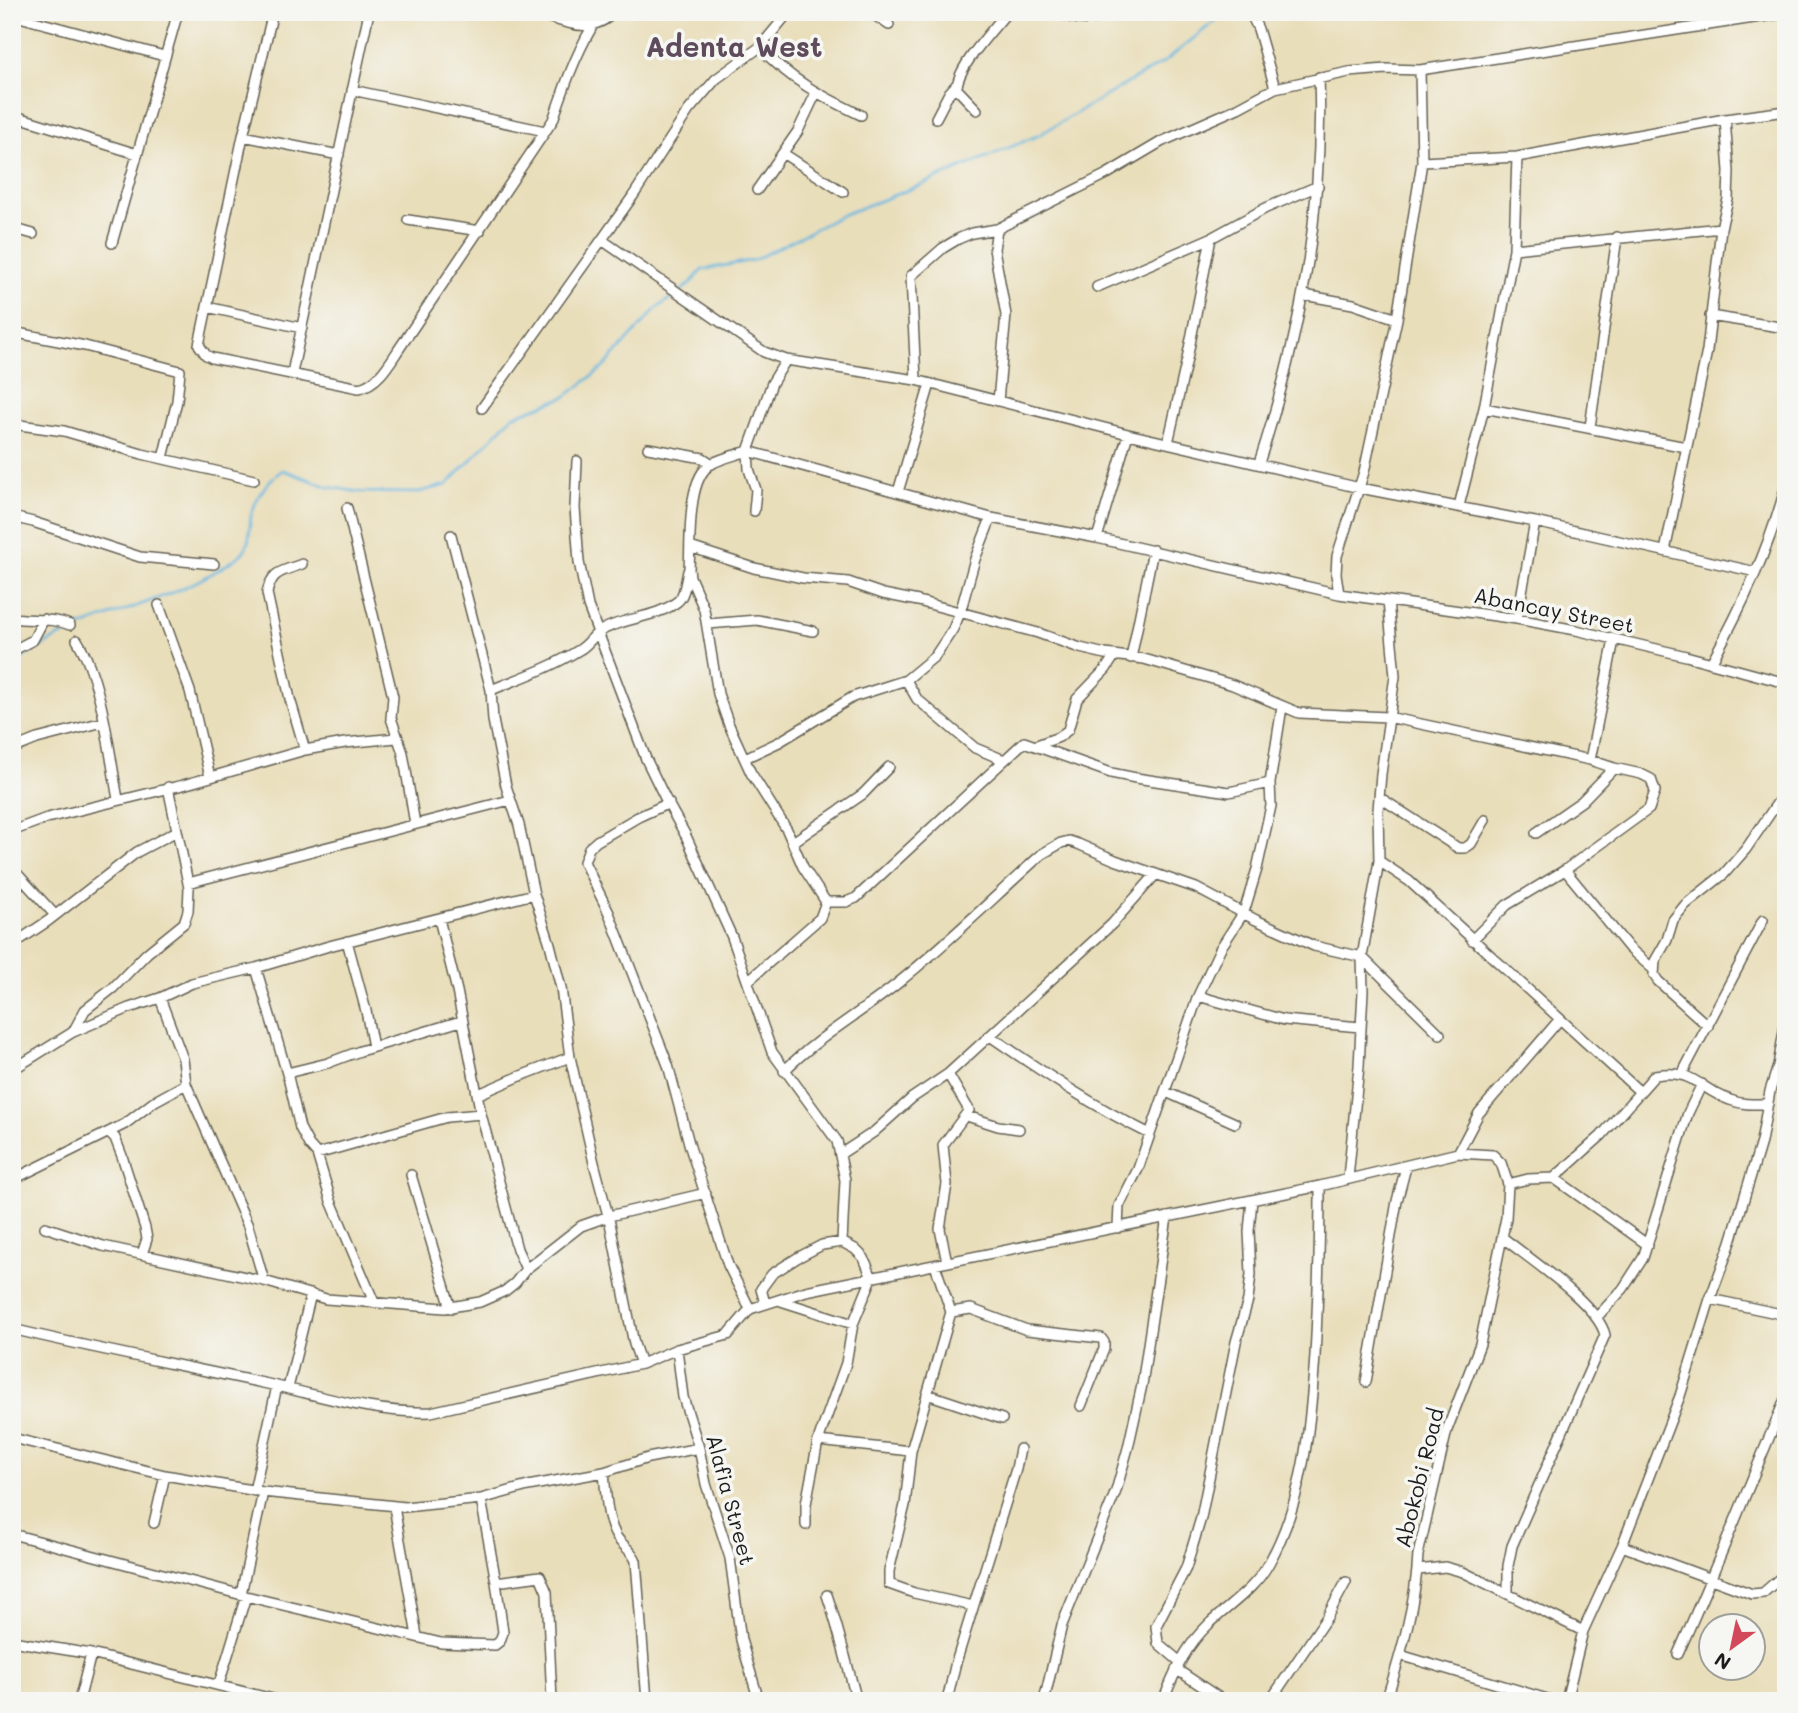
<svg xmlns="http://www.w3.org/2000/svg" width="1798" height="1713" font-family="Mali,sans-serif">
<style>
.lines{fill:none;stroke-linecap:round;stroke-linejoin:round}
.stream{stroke:#66b6e0;stroke-width:2.5}
.minor-casing{stroke:#646053;stroke-width:12}
.minor{stroke:#fff;stroke-width:9}
.labels{text-anchor:middle;stroke-width:7;stroke-linejoin:round;paint-order:stroke}
.street-label{font-size:21px;fill:#1c1c1c;stroke:#f6f6f2}
.district-label{font-size:28px;font-weight:bold;fill:#5e4c5c;stroke:#f6f6f2}
</style>
<rect width="100%" height="100%" fill="#f6f6f2"/>
<filter id="ink" filterUnits="userSpaceOnUse"><feTurbulence type="fractalNoise" baseFrequency=".0143" numOctaves="2"/><feDisplacementMap in="SourceGraphic" scale="14" xChannelSelector="R" yChannelSelector="G"/><feConvolveMatrix kernelMatrix="1 2 1 2 8 2 1 2 1" color-interpolation-filters="sRGB"/></filter>
<filter id="wash" filterUnits="userSpaceOnUse"><feTurbulence type="fractalNoise" baseFrequency=".00686" numOctaves="4" result="noise"/><feDisplacementMap in="SourceGraphic" scale="28" xChannelSelector="R" yChannelSelector="G"/><feGaussianBlur stdDeviation="1.57" result="paint"/><feColorMatrix in="noise" values="0 0 0 0 0 0 0 0 0 0 0 0 0 0 0 0 0 1.4 0 .05"/><feComposite in="paint" operator="in"/></filter>
<g filter="url(#wash)">
<rect width="100%" height="100%" fill="#e9deba"/>
<g class="lines">
<!-- stream -->
<path class="stream" d="M 681,291 L 690,284 L 702,270 L 754,260 L 842,215 L 916,187 L 1039,135 L 1167,60 L 1226,12
M 12,664 C 37,649 60,634 88,624 C 140,604 193,590 239,556 C 254,544 247,528 252,512 C 258,495 268,479 283,470 L 329,487 L 359,492 L 415,493 L 447,485 L 513,416 L 565,397 L 604,367 L 656,309 L 675,295"/>
</g>
</g>
<g filter="url(#ink)">
<g class="lines">
<defs>
<path id="minor" d="M 273,12 L 243,136 L 199,345 L 206,355 L 212,358 L 359,388 C 379,384 390,362 401,346 L 553,120 C 564,88 575,56 592,27
M 533,12 C 562,21 590,37 614,12
M 870,12 L 889,25
M 1056,12 C 1082,23 1093,20 1119,12
M 1250,12 L 1258,29 L 1275,88
M 12,15 L 164,56
M 760,47 C 788,79 823,97 861,115
M 352,90 L 545,131
M 977,110 L 957,89 C 956,68 994,29 1007,12
M 12,115 L 137,154
M 936,118 L 949,93 L 957,84
M 243,136 L 339,155
M 784,154 L 843,192
M 1422,162 L 1517,157 L 1725,119 L 1786,111
M 757,190 L 798,131 L 816,93
M 408,220 L 480,231
M 12,228 L 33,234
M 997,229 L 994,249 L 1006,315 L 998,401
M 602,240 L 764,352 L 786,360 L 916,380 L 1128,434 L 1360,488 L 1535,522 L 1756,572
M 112,243 L 178,12
M 1514,249 L 1721,228
M 1097,287 L 1211,238
M 1304,295 L 1353,304 L 1397,319
M 207,307 L 302,328
M 1710,316 L 1786,328
M 12,332 L 85,346 L 180,371 L 177,401 L 163,458
M 292,373 L 369,12
M 916,380 L 911,276 L 943,248 L 958,239 L 972,233 L 997,229 L 1107,174 L 1161,142 L 1238,108 L 1275,88 L 1349,72 L 1386,69 L 1420,70 L 1786,13
M 482,408 L 633,196 L 689,110 L 716,79 L 760,47 L 789,12
M 1484,408 L 1686,447
M 12,424 L 64,431 L 142,454 L 254,480
M 1590,427 L 1617,237
M 1128,434 L 1097,538 L 1339,594 L 1517,619 L 1576,630 L 1686,656 L 1786,683
M 1168,443 L 1187,359 L 1211,238 L 1266,208 L 1318,186
M 648,448 L 703,458 L 712,464
M 577,461 L 575,508 L 579,562 L 588,606 L 646,759 L 665,798 L 686,836 L 732,937 L 772,1052 L 837,1141 L 845,1180 L 842,1242
M 1259,463 C 1300,337 1324,210 1319,77
M 898,492 L 930,384
M 1459,506 L 1484,408 L 1514,249 L 1517,157
M 347,508 L 393,697 L 391,718 L 403,753 L 415,824
M 754,511 L 756,490 L 749,469 L 748,451 L 772,383 L 786,360
M 12,517 L 33,522 L 140,557 L 214,564
M 451,535 L 491,690 L 493,720 L 506,786 L 519,825 L 534,894 L 550,944 L 561,988 L 570,1057 L 594,1163 L 610,1223 L 634,1344 L 641,1364
M 1097,538 L 991,518 L 748,451 C 736,455 722,458 711,464 C 686,479 691,542 689,569 L 690,577 L 704,609 L 718,694 L 729,725 L 751,773 L 787,830 L 803,867 L 826,902 L 846,902 L 856,898 L 1024,742 L 1111,773 L 1136,778 L 1229,792 L 1270,783
M 690,547 L 754,568 L 803,578 L 848,582 L 883,594 L 918,601 L 1038,633 L 1080,648 L 1105,654 L 1144,659 L 1233,685 L 1299,713 L 1388,717 L 1590,760 L 1614,768 L 1641,774 L 1651,779 L 1655,791 L 1649,809 L 1565,870 L 1507,905 L 1472,940
M 1665,551 L 1707,351 L 1721,228 L 1728,199 L 1729,171 L 1725,119
M 302,564 C 282,572 272,570 267,593 L 290,699 L 305,750
M 1339,594 L 1336,574 L 1337,556 L 1364,472 L 1397,319 L 1422,162 L 1420,70
M 159,605 L 190,691 L 210,777
M 12,618 C 32,621 51,617 70,625
M 1517,619 L 1535,522
M 708,624 L 757,620 L 813,631
M 77,640 C 102,680 109,751 118,799
M 12,651 L 33,640 L 44,619
M 1131,658 L 1153,550
M 1711,663 C 1742,607 1770,547 1786,485
M 906,680 L 917,699 L 975,748 L 1004,760
M 491,690 C 523,677 550,668 579,650 C 587,646 592,637 599,632 C 622,617 656,619 678,601 C 685,595 686,579 688,571
M 1037,745 L 1059,737 L 1068,730 L 1077,699 L 1106,669 L 1115,655
M 12,749 L 37,739 L 103,722
M 745,758 L 779,742 L 853,697 L 906,680 L 935,656 L 953,629 L 960,613 L 975,559 L 991,518
M 1590,760 L 1614,640
M 1379,797 L 1458,848 L 1465,848 L 1471,844 L 1485,820
M 669,803 L 638,817 L 597,841 L 589,848 L 584,862 L 609,913 L 668,1065 L 690,1147 L 728,1265 L 750,1309
M 12,831 L 47,818 L 183,785 L 305,750 L 345,743 L 396,738
M 1536,833 L 1582,801 L 1614,768
M 793,842 L 863,794 L 889,767
M 1379,861 L 1409,881 L 1639,1091
M 12,868 L 55,915
M 1565,870 L 1629,948 L 1653,969
M 188,883 L 510,800
M 439,919 L 457,991 L 481,1114 L 517,1249 L 526,1269
M 347,941 L 366,1011 L 373,1047
M 12,945 L 48,921 L 137,852 L 177,831
M 256,968 L 288,1077 L 300,1128 L 309,1145 L 317,1154 L 331,1201 L 374,1302
M 749,980 L 820,918 L 826,902
M 1198,996 L 1284,1020 L 1360,1027
M 160,998 L 183,1059 L 186,1084 L 248,1226 L 264,1281
M 1708,1026 L 1658,981 L 1654,975 L 1655,961 L 1667,940 L 1673,920 L 1685,905 L 1724,874 L 1746,849 L 1780,799 L 1786,786
M 73,1032 L 129,1008 L 160,998 L 192,983 L 256,968 L 329,946 L 534,894
M 990,1036 C 1041,1071 1093,1106 1150,1134
M 12,1070 L 73,1032 L 85,1010 L 113,988 L 147,953 L 184,923 L 188,911 L 189,888 L 168,787
M 784,1071 C 819,1036 861,1013 898,983 C 949,942 994,897 1042,854 L 1061,843 L 1069,841 L 1078,844 L 1115,860 L 1196,888 L 1256,920 L 1314,946 L 1362,957 L 1440,1034
M 287,1073 L 328,1063 L 360,1051 L 461,1021
M 1682,1074 L 1763,920
M 1166,1092 L 1235,1123
M 479,1094 L 518,1077 L 570,1057
M 967,1116 L 998,1126 L 1019,1129
M 109,1132 L 115,1138 L 122,1156 L 145,1228 L 147,1239 L 142,1254
M 842,1153 L 874,1132 L 912,1098 L 948,1074 L 1112,924 L 1156,874
M 1458,1153 L 1479,1113 L 1560,1019
M 317,1154 L 447,1117 L 481,1114
M 411,1175 L 451,1308
M 1348,1178 L 1359,1066 L 1363,991 L 1362,957 L 1379,861 L 1378,810 L 1381,774 L 1395,676 L 1388,601
M 1554,1178 L 1648,1245
M 12,1180 L 125,1124 L 155,1101 L 186,1084
M 45,1227 L 103,1246 L 264,1281 L 326,1299 L 445,1308 L 480,1302 L 505,1291 L 515,1283 L 526,1269 L 581,1226 L 609,1216 L 706,1193
M 1118,1228 L 1119,1206 L 1138,1169 L 1198,996 L 1220,949 L 1244,912 L 1257,869 L 1271,806 L 1270,783 L 1282,707
M 1502,1237 C 1528,1258 1598,1304 1605,1335 L 1512,1546 L 1508,1566 L 1508,1593
M 947,1262 L 940,1229 L 947,1184 L 943,1145 L 969,1110 L 948,1074
M 935,1265 L 951,1312 L 911,1451 L 905,1505 L 889,1571 L 889,1584 L 914,1593 L 973,1606
M 1710,1299 L 1786,1315
M 781,1301 L 853,1324
M 765,1303 L 761,1289 L 772,1274 L 797,1258 L 822,1245 L 842,1242 L 855,1249 L 864,1258 L 872,1278 L 853,1324 L 846,1363 L 818,1441 L 806,1504 L 806,1525
M 951,1312 L 971,1309 L 1027,1330 L 1101,1338 L 1104,1342 L 1104,1349 L 1081,1406
M 1597,1317 L 1623,1289 L 1643,1258 L 1688,1113 L 1702,1084
M 12,1329 C 96,1349 180,1365 263,1383 C 319,1395 374,1414 431,1412 L 641,1364 L 677,1349 L 728,1335 L 750,1309 L 806,1291 L 1320,1186 L 1458,1153 L 1493,1155 L 1501,1163 L 1508,1184 L 1528,1179 L 1554,1178 L 1601,1136 L 1655,1075 C 1694,1068 1698,1089 1730,1100 C 1743,1105 1755,1104 1768,1104
M 677,1349 L 683,1397 L 699,1448 L 706,1484 L 730,1558 L 741,1640 L 759,1701
M 1366,1382 L 1397,1201 L 1406,1167
M 288,1388 L 311,1294
M 927,1394 L 1002,1419
M 12,1438 L 165,1475 L 263,1492 L 405,1507 L 481,1499 L 528,1486 L 604,1472 L 648,1458 L 699,1448
M 818,1441 L 911,1451
M 604,1472 C 606,1492 606,1516 615,1534 C 620,1545 632,1549 636,1561 L 647,1701
M 254,1491 L 277,1386
M 394,1507 L 417,1636
M 154,1523 L 165,1475
M 12,1534 L 246,1596 L 441,1643 L 495,1645 L 500,1641 L 503,1632 L 496,1582 L 481,1499
M 1622,1546 L 1752,1594 L 1763,1593 L 1786,1573
M 1418,1570 L 1445,1567 L 1463,1572 L 1583,1631
M 496,1582 L 540,1576 L 547,1592 L 552,1701
M 241,1594 L 263,1492
M 827,1595 C 839,1630 847,1665 857,1701
M 12,1641 L 91,1654 L 79,1701
M 91,1654 L 281,1701
M 1678,1654 C 1716,1569 1750,1483 1786,1397
M 1400,1655 L 1554,1701
M 1179,1661 L 1158,1643 L 1156,1626 L 1186,1568 L 1201,1518 L 1236,1342 L 1248,1300 L 1251,1274 L 1249,1231 L 1252,1200
M 1176,1669 L 1224,1701
M 219,1684 L 246,1596
M 947,1701 L 955,1666 L 1016,1469 L 1020,1449
M 1044,1701 L 1062,1625 L 1116,1491 L 1128,1448 L 1142,1385 L 1167,1217
M 1163,1701 C 1176,1670 1184,1648 1209,1624 C 1230,1604 1255,1589 1269,1563 C 1304,1500 1310,1427 1315,1356 C 1318,1299 1320,1243 1320,1186
M 1270,1701 L 1327,1617 L 1346,1582
M 1386,1701 C 1401,1654 1416,1603 1418,1555 L 1447,1430 L 1480,1344 L 1506,1218 L 1508,1184
M 1566,1701 L 1583,1631 L 1622,1546 L 1680,1396 L 1710,1299 L 1731,1242 L 1761,1142 L 1770,1091 L 1778,1066 L 1786,1019"/>
</defs>
<!-- minor casing -->
<use href="#minor" class="minor-casing"/>
<!-- minor -->
<use href="#minor" class="minor"/>
</g>
</g>
<g class="labels">
<!-- street labels -->
<g class="street-label">
<text transform="translate(1554 611) rotate(11)" y="7">Abancay Street</text>
<text transform="translate(1420 1478) rotate(-76)" y="7">Abokobi Road</text>
<text transform="translate(730 1500) rotate(75)" y="7">Alafia Street</text>
</g>
<!-- district labels -->
<g class="district-label">
<text x="734" y="57">Adenta West</text>
</g>
</g>
<!-- margin -->
<rect width="1798" height="1713" fill="none" stroke="#f6f6f2" stroke-width="42"/>
<!-- north arrow -->
<g transform="translate(1732 1647) rotate(213)"><circle r="33" fill="#f6f6f2" stroke="#9f9f9c" stroke-width="2"/>
<path d="M0-5L12 26L0 18L-12 26Z" fill="#d1495b"/>
<text y="-10" font-size="19" font-weight="bold" text-anchor="middle" fill="#1c1c1c">N</text>
</g>
</svg>
